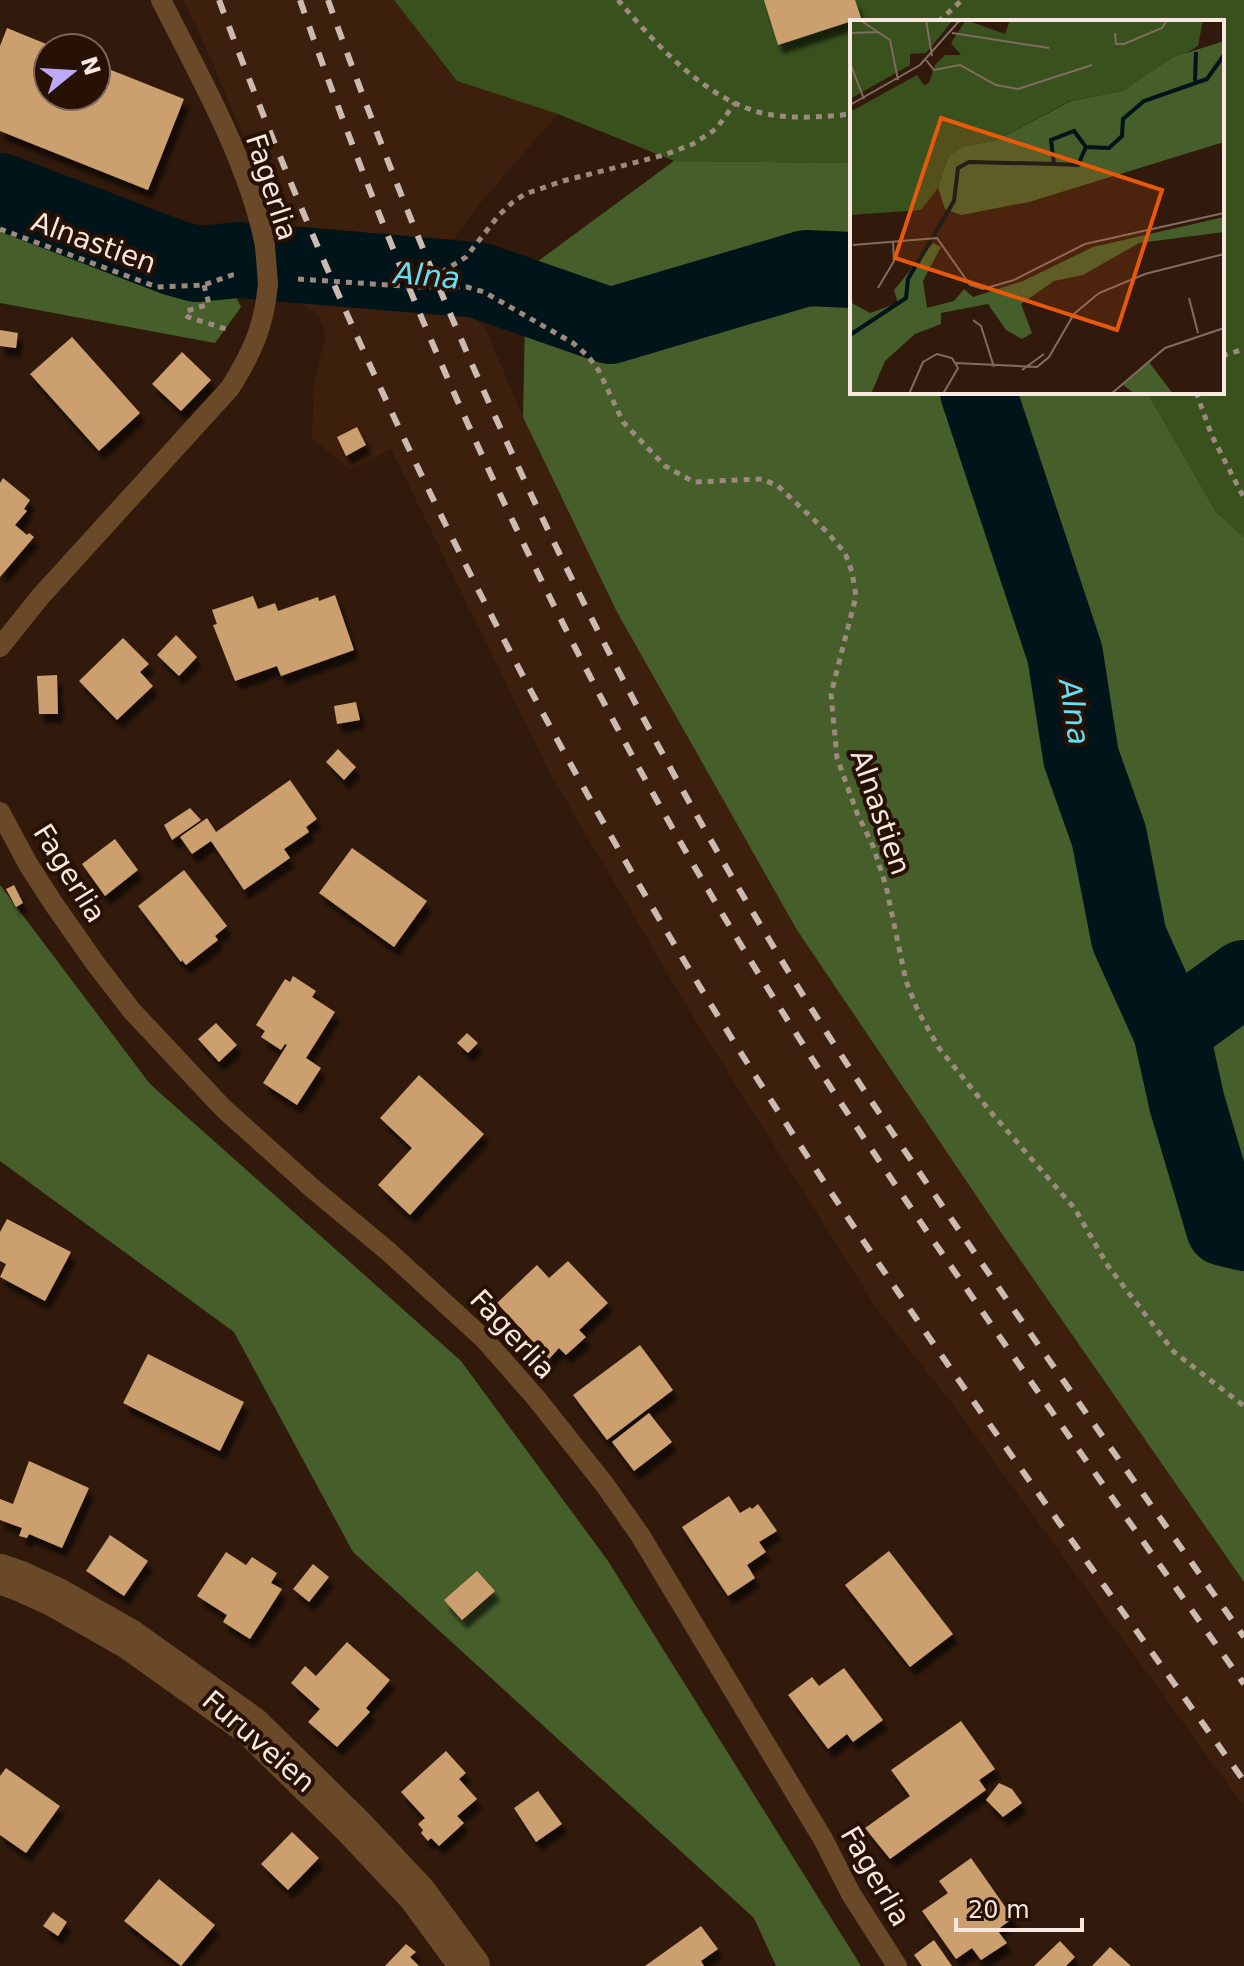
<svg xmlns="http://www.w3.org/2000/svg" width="1244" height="1966" font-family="'DejaVu Sans',sans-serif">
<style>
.built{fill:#3c1f0d}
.green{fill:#39511c}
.forest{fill:#465f2a}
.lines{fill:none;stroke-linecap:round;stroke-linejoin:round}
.river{stroke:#001419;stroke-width:76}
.building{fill:#cc9f6e;filter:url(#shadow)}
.path{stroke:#9d8a7e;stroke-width:5;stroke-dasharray:6 6;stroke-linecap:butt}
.lane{stroke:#6a4928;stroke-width:20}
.street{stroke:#6a4928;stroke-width:40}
.rail{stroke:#ccbbb1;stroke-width:6;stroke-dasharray:14 14;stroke-linecap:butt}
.lane-bridge{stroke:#6a4928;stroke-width:20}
.labels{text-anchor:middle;stroke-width:8;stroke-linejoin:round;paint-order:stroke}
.street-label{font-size:28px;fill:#f8e8df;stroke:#271004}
.water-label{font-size:30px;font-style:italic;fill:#63e0f7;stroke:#271004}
.inset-river{fill:none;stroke:#001419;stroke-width:4}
.inset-road{fill:none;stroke:#816c60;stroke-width:2}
.view{fill:#e8590c;fill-opacity:0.15;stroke:#e8590c;stroke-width:4}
.inset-edge{fill:none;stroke:#f8e8df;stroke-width:4}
</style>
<defs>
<filter id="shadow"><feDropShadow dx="5" dy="9" stdDeviation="2" flood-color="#0009"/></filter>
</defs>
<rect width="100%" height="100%" fill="#311a0c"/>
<!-- built -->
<path class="built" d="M 183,0 L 394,0 L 457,81 L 558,114 L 483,200 L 455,237 L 439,251 L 463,311 L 485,327 L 523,417 L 797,930 L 998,1228 L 1244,1582 L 1244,1807 L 954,1406 L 877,1309 L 697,1023 L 551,775 L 391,449 L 351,469 L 312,439 L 314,383 L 326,335 L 318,315 L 294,300 L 287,285 L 272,192 L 240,128 L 203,41 Z"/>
<!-- green -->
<path class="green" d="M 394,0 L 1244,0 L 1244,537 L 1216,512 L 1147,392 L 1222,392 L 1222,22 L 852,22 L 852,163 L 674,161 L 558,114 L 457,81 Z"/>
<!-- forest -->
<path class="forest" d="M 674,161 L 852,163 L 852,392 L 1147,392 L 1216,512 L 1244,537 L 1244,1582 L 998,1228 L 797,930 L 617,612 L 523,417 L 526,270 Z
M 0,194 L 125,251 L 222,268 L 241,307 L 215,343 L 0,303 Z
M 0,885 L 150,1084 L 461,1361 L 608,1561 L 861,1966 L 776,1966 L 754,1918 L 353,1552 L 234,1332 L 0,1161 Z"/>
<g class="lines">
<!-- river -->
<path class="river" d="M 0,191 L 175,258 L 197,264 L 239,260 L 478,280 L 610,326 L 806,268 L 852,270
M 978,392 L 1065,654 L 1081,757 L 1109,836 L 1129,938 L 1171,1031 L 1244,978
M 1171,1031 L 1187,1103 L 1224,1228 L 1244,1233"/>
</g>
<!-- building -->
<path class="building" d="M 764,0 L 855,0 L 861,18 L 778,45 Z
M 7,28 L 56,48 L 48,48 L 48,96 L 96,96 L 96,64 L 184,99 L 148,190 L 0,131 L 0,46 Z
M 0,330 L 18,333 L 16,348 L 0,346 Z
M 72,337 L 140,413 L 99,451 L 30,374 Z
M 182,352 L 211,380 L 181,411 L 152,384 Z
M 357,427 L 366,445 L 346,456 L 337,437 Z
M 3,478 L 30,500 L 24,509 L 27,511 L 15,525 L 27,535 L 29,533 L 34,537 L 0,577 L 0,483 Z
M 335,595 L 354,650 L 281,676 L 277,666 L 235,681 L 213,625 L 217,624 L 212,610 L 253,596 L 258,609 L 275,603 L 278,611 L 318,597 L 319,601 Z
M 176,635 L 197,657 L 179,676 L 157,655 Z
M 123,638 L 149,664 L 140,672 L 153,686 L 117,720 L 79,681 Z
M 57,675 L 58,714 L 39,714 L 37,676 Z
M 356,702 L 360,720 L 337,724 L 334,706 Z
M 338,749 L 356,767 L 344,780 L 326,762 Z
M 290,780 L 317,819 L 306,827 L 309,832 L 284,849 L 290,858 L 244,890 L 211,841 L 192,854 L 180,837 L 207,818 L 216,832 Z
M 190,808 L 201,820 L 172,840 L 164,825 Z
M 115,839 L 138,870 L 105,896 L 82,864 Z
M 352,848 L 427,901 L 394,947 L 319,893 Z
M 184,870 L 227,926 L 215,936 L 218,940 L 186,965 L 182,960 L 181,962 L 138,906 Z
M 14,885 L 23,903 L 16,907 L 6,889 Z
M 293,976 L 316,991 L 312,997 L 335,1012 L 306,1058 L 321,1068 L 297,1105 L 263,1083 L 287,1045 L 285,1044 L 281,1050 L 261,1037 L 265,1031 L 256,1025 L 285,979 L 290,982 Z
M 216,1023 L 237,1045 L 219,1062 L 198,1039 Z
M 467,1033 L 478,1043 L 468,1053 L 457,1043 Z
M 419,1075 L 484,1134 L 410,1215 L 378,1185 L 412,1148 L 380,1118 Z
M 7,1219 L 71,1252 L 45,1301 L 0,1277 L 6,1264 L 0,1261 L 0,1232 Z
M 568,1261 L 608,1303 L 579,1330 L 586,1337 L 566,1355 L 559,1348 L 549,1359 L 497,1303 L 537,1265 L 549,1278 Z
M 640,1345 L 673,1390 L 607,1440 L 573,1395 Z
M 148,1354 L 244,1402 L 220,1451 L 123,1403 Z
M 649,1413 L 672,1442 L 634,1471 L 612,1442 Z
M 29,1461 L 89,1488 L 62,1548 L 29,1534 L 27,1538 L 19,1536 L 22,1528 L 0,1520 L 0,1499 L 13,1504 Z
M 729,1496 L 740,1513 L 750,1507 L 752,1509 L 758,1504 L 777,1531 L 759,1542 L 766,1552 L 747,1565 L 755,1578 L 728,1596 L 682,1527 Z
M 110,1535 L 148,1561 L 124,1596 L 86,1571 Z
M 889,1551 L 953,1634 L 910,1667 L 845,1585 Z
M 226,1552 L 246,1565 L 252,1557 L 277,1573 L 271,1583 L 282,1589 L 250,1639 L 223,1622 L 227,1615 L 197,1596 Z
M 313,1564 L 329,1577 L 309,1602 L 293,1589 Z
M 477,1571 L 495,1591 L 462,1620 L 444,1600 Z
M 347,1642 L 390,1680 L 366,1708 L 370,1712 L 337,1747 L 308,1722 L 320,1709 L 291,1683 L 305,1666 L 316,1676 Z
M 844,1668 L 883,1720 L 853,1742 L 847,1734 L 828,1749 L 788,1695 L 812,1677 L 819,1686 Z
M 961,1721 L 995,1769 L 979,1780 L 986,1790 L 890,1859 L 865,1828 L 910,1796 L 891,1770 Z
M 446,1751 L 466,1773 L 459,1779 L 477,1799 L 457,1816 L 464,1823 L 439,1846 L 431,1838 L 428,1841 L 421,1833 L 423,1830 L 418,1824 L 425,1818 L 401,1792 Z
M 6,1768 L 60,1806 L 26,1853 L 0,1835 L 0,1776 Z
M 999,1783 L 1012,1789 L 1022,1803 L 1003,1817 L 986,1800 Z
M 538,1791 L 562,1824 L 536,1842 L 514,1808 Z
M 292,1832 L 319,1858 L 288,1890 L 261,1864 Z
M 971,1858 L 1013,1918 L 997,1930 L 1007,1943 L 981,1960 L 972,1948 L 956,1959 L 922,1911 L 948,1893 L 939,1881 Z
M 159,1879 L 215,1925 L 181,1966 L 124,1921 Z
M 53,1912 L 67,1922 L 58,1936 L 43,1926 Z
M 701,1926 L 718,1949 L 701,1961 L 704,1966 L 645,1966 Z
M 934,1940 L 952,1966 L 922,1966 L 914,1955 Z
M 1060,1941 L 1075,1957 L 1066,1966 L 1034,1966 Z
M 406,1944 L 416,1952 L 410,1957 L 419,1966 L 385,1966 Z
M 1110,1947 L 1131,1966 L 1092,1966 Z"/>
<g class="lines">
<!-- path -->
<path class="path" d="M 618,0 C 656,44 701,95 758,112 C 788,120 822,117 852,114
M 938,22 L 962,0
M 0,229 L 157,287 L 204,285 L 232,275 L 237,275
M 298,279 L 419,287 L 467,287 L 484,292 L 573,343 L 588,356 L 599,371 L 623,422 L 665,466 L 694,482 L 762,479 L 778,486 L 827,532 L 845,553 L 852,572 L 856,596 L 831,694 L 837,758 L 857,813 L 873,846 L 886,886 L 906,981 L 918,1011 L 939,1048 L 990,1111 L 1075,1209 L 1108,1266 L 1174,1352 L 1244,1406
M 204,285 L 209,304 L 187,311 L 185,314 L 188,317 L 226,329
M 421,285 L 466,257 L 499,215 L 513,202 L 525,194 L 563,181 L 664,155 L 693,144 L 716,129 L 735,103
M 1222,356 L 1244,349
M 1196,392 L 1212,436 L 1244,498"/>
<!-- lane -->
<path class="lane" d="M 161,0 C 199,75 249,163 265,246
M 0,647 L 40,597 L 230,388 C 252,353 264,327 268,284
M 0,812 L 28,864 L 53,903 L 95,963 L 132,1011 L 223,1108 L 312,1188 L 389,1252 L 484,1339 L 536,1398 L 605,1485 L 640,1535 L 735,1693 L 823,1839 L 851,1894 L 897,1966"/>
<!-- street -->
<path class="street" d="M 0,1574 L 20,1581 L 55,1597 L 129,1639 L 251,1726 L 353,1826 L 417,1894 L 470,1966"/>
<!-- rail -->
<path class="rail" d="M 219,0 C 348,346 512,680 705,995 C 871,1266 1059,1522 1244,1781
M 300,0 C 405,304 538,598 700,876 C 785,1022 879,1163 975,1301 C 1064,1430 1154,1557 1244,1684
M 328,0 C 445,329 589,641 770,941 C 836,1052 910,1159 983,1265 C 1069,1390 1157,1513 1244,1637"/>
<!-- lane-bridge -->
<path class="lane-bridge" d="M 265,246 L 268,284"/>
</g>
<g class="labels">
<!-- street labels -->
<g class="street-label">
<text transform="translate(272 187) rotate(72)" y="10">Fagerlia</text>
<text transform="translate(94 242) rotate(20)" y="10">Alnastien</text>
<text transform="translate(881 812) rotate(71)" y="10">Alnastien</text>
<text transform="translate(70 873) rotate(58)" y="10">Fagerlia</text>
<text transform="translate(513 1334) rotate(47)" y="10">Fagerlia</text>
<text transform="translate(259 1741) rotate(41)" y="10">Furuveien</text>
<text transform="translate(876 1876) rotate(60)" y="10">Fagerlia</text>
</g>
<!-- water labels -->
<g class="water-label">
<text transform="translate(427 276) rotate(5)" y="10">Alna</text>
<text transform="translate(1074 712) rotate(81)" y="10">Alna</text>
</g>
</g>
<!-- overview -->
<g transform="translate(850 20)">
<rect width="374" height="374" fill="#311a0c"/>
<path d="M 0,0 L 103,0 L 76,33 L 60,34 L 60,45 L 0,79 ZM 116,0 L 155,14 L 160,0 L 353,0 L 348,26 L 273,71 L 220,81 L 147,120 L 112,127 L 98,137 L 88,168 L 71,190 L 0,195 L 0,92 L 67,55 L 74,65 L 79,63 L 85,45 L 95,35 L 111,35 L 101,23 Z" fill="#39511c"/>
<path d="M 374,21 L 374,122 L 179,182 L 111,195 L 95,189 L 88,168 L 98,137 L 112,127 L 147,120 L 221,81 L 273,71 L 324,37 ZM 374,197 L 374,212 L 289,223 L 233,255 L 204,261 L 171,284 L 182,313 L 172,319 L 156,310 L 138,284 L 91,293 L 91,304 L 65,314 L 35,341 L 21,374 L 0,374 L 0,282 L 20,293 L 48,283 L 44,270 L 83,223 L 91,227 L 73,261 L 77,288 L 104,281 L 114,269 L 123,277 L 173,261 L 243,227 ZM 299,342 L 323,374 L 285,374 L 273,365 Z" fill="#465f2a"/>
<path class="inset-river" d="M 345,61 L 346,32M 204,144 L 228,145 L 236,127M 0,315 L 56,278 L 58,259 L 104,181 L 108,148 L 119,142 L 204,144 L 201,120 L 224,111 L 236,127 L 259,128 L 272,116 L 273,99 L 294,81 L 357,59 L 374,35"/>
<path class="inset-road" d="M 10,0 L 40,20 L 48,60M 76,0 L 82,36M 0,13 L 28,12M 102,13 L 199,28M 265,13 L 266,24 L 274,24 L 312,8 L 317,0M 76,40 L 84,50 L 110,45 L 146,65 L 168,69 L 242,45M 0,43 L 14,79M 0,85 L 70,45 L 110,0M 3,225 L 87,218 L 120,265 L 133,269 L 164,260 L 235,224 L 374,193M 28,268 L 44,241 L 43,221M 339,278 L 348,313M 123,300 L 131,306 L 144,347M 106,343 L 187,347 L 199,337 L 224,294 L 249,273 L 295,254 L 374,234M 172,350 L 194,334M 59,374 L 73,342 L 87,334 L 102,338 L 108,348 L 93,374M 261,374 L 315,328 L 374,308"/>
<path class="view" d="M 91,98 L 312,170 L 267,310 L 45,238 Z"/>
<rect width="374" height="374" class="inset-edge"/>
</g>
<!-- north arrow -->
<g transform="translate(72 72) rotate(72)"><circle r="38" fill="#271004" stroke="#7b665c" stroke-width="2"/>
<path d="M0-6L14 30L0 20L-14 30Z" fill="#baaaf7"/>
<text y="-12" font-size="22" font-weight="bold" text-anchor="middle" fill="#f8e8df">N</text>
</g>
<!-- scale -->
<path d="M956 1918v12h126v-12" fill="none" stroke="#f8e8df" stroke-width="4"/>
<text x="968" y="1918" font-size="24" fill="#f8e8df" stroke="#271004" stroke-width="6" paint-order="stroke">20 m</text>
</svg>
